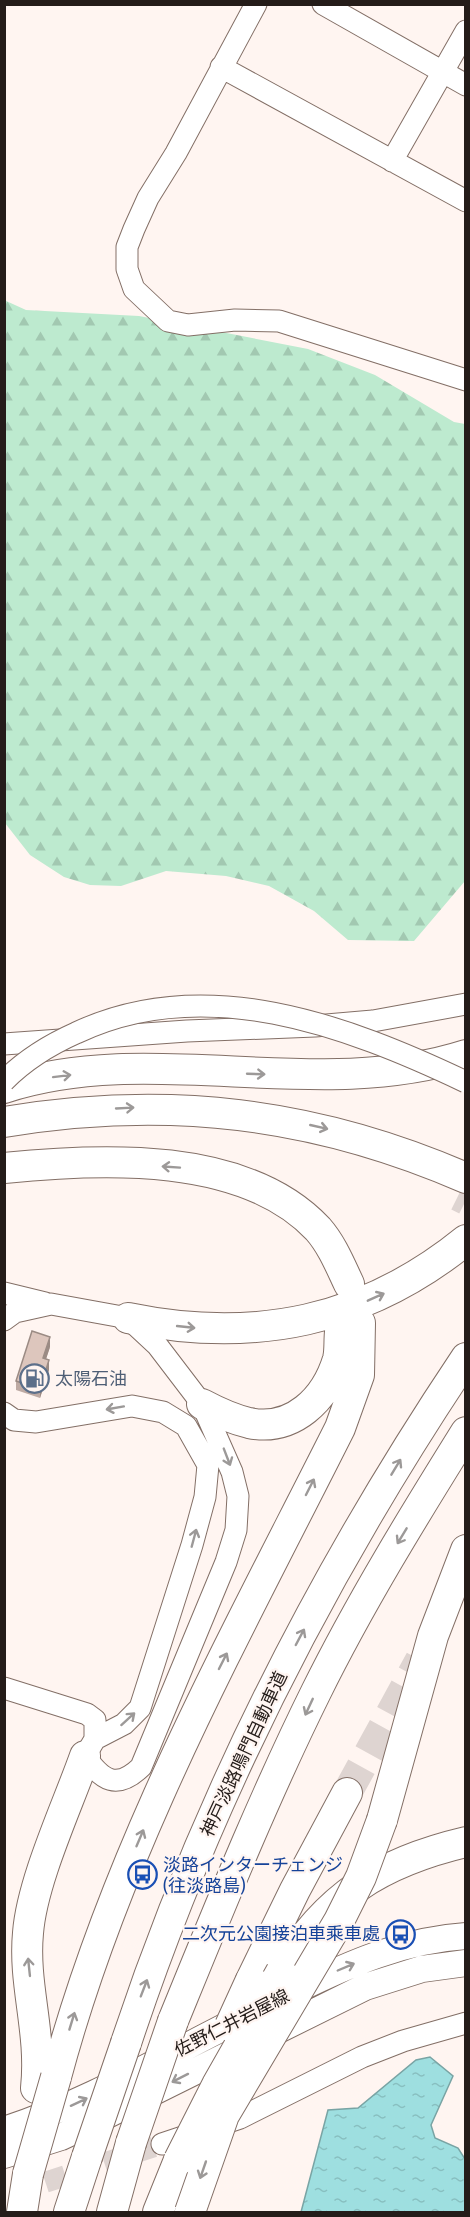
<svg xmlns="http://www.w3.org/2000/svg" width="470" height="2217" font-family="'Fira Sans Condensed','Noto Sans JP',sans-serif">
<style>
.forest{fill:url(#forest-firs)}
.water{fill:url(#water-ripples);stroke:#79a4a4;stroke-width:1.5}
.lines{fill:none;stroke-linecap:round;stroke-linejoin:round}
.minor-tunnel{stroke:#ded4d1;stroke-width:21;stroke-dasharray:21 10;stroke-linecap:butt}
.highway-tunnel{stroke:#ded4d1;stroke-width:30;stroke-dasharray:30 15;stroke-linecap:butt}
.minor-casing{stroke:#836f66;stroke-width:23}
.major-casing{stroke:#836f66;stroke-width:28}
.highway-casing{stroke:#836f66;stroke-width:32}
.minor{stroke:#fff;stroke-width:21}
.major{stroke:#fff;stroke-width:26}
.highway{stroke:#fff;stroke-width:30}
.minor-bridge-casing{stroke:#836f66;stroke-width:23;stroke-linecap:butt}
.highway-bridge-casing{stroke:#836f66;stroke-width:32;stroke-linecap:butt}
.minor-bridge{stroke:#fff;stroke-width:21}
.highway-bridge{stroke:#fff;stroke-width:30}
.wall{fill:#beaaa3}
.shaded-wall{fill:#9b8b84}
.building{fill:#ddc6bd;stroke:#9b8b84;stroke-width:1.5}
.oneway{stroke:#9c9998}
.labels{text-anchor:middle;stroke-width:4.5;stroke-linejoin:round;paint-order:stroke}
.service-label{font-size:18px;fill:#4e5e75;stroke:#fff5f1;text-anchor:start}
.street-label{font-size:18px;fill:#241c19;stroke:#fff5f1}
.transit-label{font-size:18px;fill:#164399;stroke:#fff5f1;text-anchor:start}
</style>
<defs>
<pattern id="forest-firs" width="22" height="20" patternUnits="userSpaceOnUse" patternTransform="scale(1.5)"><rect width="22" height="20" fill="#bdeacf"/><path d="M5 1l3.5 6h-7zM16 11l3.5 6h-7z" fill="#a2c8b1"/></pattern>
<pattern id="water-ripples" width="26" height="14" patternUnits="userSpaceOnUse" patternTransform="scale(1.5)"><rect width="26" height="14" fill="#9edfe0"/><path d="M2 4q2-2 4 0t4 0M15 11q2-2 4 0t4 0" fill="none" stroke="#88bfc0"/></pattern>
</defs>
<rect width="100%" height="100%" fill="#fff5f1"/>
<!-- forest -->
<path class="forest" d="M 4,300 L 26,310 L 139,316 L 308,349 L 375,375 L 454,422 L 465,424 L 465,881 L 414,941 L 348,940 L 314,911 L 269,886 L 226,876 L 166,871 L 121,886 L 90,885 L 64,877 L 30,855 L 5,823 Z"/>
<!-- water -->
<path class="water" d="M 430,2057 L 453,2076 L 431,2125 L 435,2138 L 458,2148 L 465,2159 L 465,2212 L 301,2212 L 328,2110 L 358,2108 L 416,2060 Z"/>
<g class="lines">
<!-- minor-tunnel -->
<path class="minor-tunnel" d="M 16,2192 L 162,2144"/>
<!-- highway-tunnel -->
<path class="highway-tunnel" d="M 458,1196 L 466,1200
M 347,1793 L 420,1660"/>
<defs>
<path id="minor" d="M 256,4 L 176,153 L 148,198 L 134,229 L 127,247 L 127,269 L 134,289 L 168,321 L 188,325 L 235,320 L 279,321 L 466,380
M 323,4 L 466,85
M 221,67 L 466,201
M 392,161 L 466,31
M 4,1044 L 187,1031 L 315,1026 L 373,1021 L 466,1004
M 4,1293 L 45,1303
M 4,1320 L 15,1312 L 51,1304 L 128,1318 L 157,1345 L 202,1404 L 232,1472 L 238,1496 L 236,1530 L 226,1562 L 141,1767 C 117,1790 102,1781 85,1756 L 95,1739 L 124,1724 L 140,1708 L 192,1545 L 205,1497 L 208,1465 L 186,1426 L 163,1412 L 132,1406 L 36,1422 L 14,1420 L 4,1413
M 4,1688 L 87,1714 L 95,1720 L 95,1739
M 162,2144 L 240,2118 L 362,2057 L 403,2041 L 466,2023"/>
<path id="major" d="M 294,1991 C 349,1964 403,1940 466,1936
M 4,2130 C 90,2102 167,2055 248,2015
M 4,2155 L 61,2137 L 99,2119 L 365,1987 L 422,1969 L 466,1963"/>
<path id="highway" d="M 4,1088 C 151,1040 316,1103 466,1055
M 4,1122 C 167,1095 314,1112 466,1178
M 4,1168 C 101,1158 245,1151 318,1229 C 332,1245 340,1265 349,1284
M 128,1318 C 254,1344 365,1322 466,1240
M 202,1404 C 217,1412 232,1419 249,1423 C 293,1432 326,1399 338,1359 C 340,1351 339,1341 340,1332
M 382,1820 L 433,1636 L 466,1550
M 281,1972 C 326,1896 381,1862 466,1842
M 251,1980 L 295,1890 L 347,1793
M 173,2021 C 218,1911 263,1799 316,1692 C 360,1603 413,1517 466,1432
M 126,2043 C 206,1801 324,1570 466,1358
M 56,2077 C 117,1848 234,1639 340,1428 L 359,1375 L 360,1323
M 36,2088 C 42,2032 23,1985 28,1933 C 32,1881 67,1807 85,1756
M 22,2212 L 28,2174
M 69,2212 L 87,2157
M 112,2212 L 131,2143
M 158,2212 L 179,2160"/>
</defs>
<!-- minor casing -->
<use href="#minor" class="minor-casing"/>
<!-- major casing -->
<use href="#major" class="major-casing"/>
<!-- highway casing -->
<use href="#highway" class="highway-casing"/>
<!-- minor -->
<use href="#minor" class="minor"/>
<!-- major -->
<use href="#major" class="major"/>
<!-- highway -->
<use href="#highway" class="highway"/>
<defs>
<path id="minor-bridge" d="M 4,1081 C 25,1060 49,1045 76,1033 C 204,972 346,1025 466,1082"/>
<path id="highway-bridge" d="M 230,2026 L 251,1980
M 131,2143 L 173,2021
M 87,2157 L 126,2043
M 179,2160 L 217,2085 L 281,1972
M 28,2174 L 56,2077
M 190,2212 L 224,2115 L 339,1921 L 361,1877 L 382,1820"/>
</defs>
<!-- minor-bridge casing -->
<use href="#minor-bridge" class="minor-bridge-casing"/>
<!-- highway-bridge casing -->
<use href="#highway-bridge" class="highway-bridge-casing"/>
<!-- minor-bridge -->
<use href="#minor-bridge" class="minor-bridge"/>
<!-- highway-bridge -->
<use href="#highway-bridge" class="highway-bridge"/>
</g>
<!-- wall -->
<path class="wall" d="M 50,1347 L 46,1359 L 49,1370 L 40,1398 L 16,1390 L 16,1381 Z"/>
<!-- shaded-wall -->
<path class="shaded-wall" d="M 50,1337 L 50,1347 L 43,1368 L 43,1358 Z
M 49,1360 L 49,1370 L 40,1398 L 40,1389 Z"/>
<!-- building -->
<path class="building" d="M 32,1331 L 50,1337 L 43,1358 L 49,1360 L 40,1389 L 16,1381 Z"/>
<!-- one-way arrows -->
<defs><path id="oneway-shaft" d="M-6 0H5M1.5-3L5.5 0L1.5 3" fill="none" stroke-width="1.6" stroke-linecap="round" stroke-linejoin="round" transform="scale(1.5)"/></defs>
<g class="oneway">
<use href="#oneway-shaft" transform="translate(256 1074) rotate(2)"/>
<use href="#oneway-shaft" transform="translate(62 1076) rotate(-7)"/>
<use href="#oneway-shaft" transform="translate(125 1108) rotate(-3)"/>
<use href="#oneway-shaft" transform="translate(319 1127) rotate(13)"/>
<use href="#oneway-shaft" transform="translate(171 1167) rotate(-176)"/>
<use href="#oneway-shaft" transform="translate(376 1297) rotate(-24)"/>
<use href="#oneway-shaft" transform="translate(186 1327) rotate(6)"/>
<use href="#oneway-shaft" transform="translate(115 1408) rotate(170)"/>
<use href="#oneway-shaft" transform="translate(227 1457) rotate(69)"/>
<use href="#oneway-shaft" transform="translate(396 1467) rotate(-59)"/>
<use href="#oneway-shaft" transform="translate(310 1487) rotate(-63)"/>
<use href="#oneway-shaft" transform="translate(402 1536) rotate(121)"/>
<use href="#oneway-shaft" transform="translate(194 1538) rotate(-75)"/>
<use href="#oneway-shaft" transform="translate(300 1637) rotate(-62)"/>
<use href="#oneway-shaft" transform="translate(223 1661) rotate(-63)"/>
<use href="#oneway-shaft" transform="translate(309 1707) rotate(115)"/>
<use href="#oneway-shaft" transform="translate(128 1719) rotate(-42)"/>
<use href="#oneway-shaft" transform="translate(140 1838) rotate(-67)"/>
<use href="#oneway-shaft" transform="translate(29 1967) rotate(-96)"/>
<use href="#oneway-shaft" transform="translate(346 1967) rotate(-23)"/>
<use href="#oneway-shaft" transform="translate(144 1988) rotate(-69)"/>
<use href="#oneway-shaft" transform="translate(72 2021) rotate(-73)"/>
<use href="#oneway-shaft" transform="translate(180 2078) rotate(153)"/>
<use href="#oneway-shaft" transform="translate(79 2102) rotate(-25)"/>
<use href="#oneway-shaft" transform="translate(203 2170) rotate(109)"/>
</g>
<!-- icons -->
<defs>
<symbol id="fuel-ring" viewBox="-11 -11 22 22"><circle r="9.5" fill="#fff5f1" stroke="#5c6f8a" stroke-width="1.5"/><path d="M-5.5-6h7V0h2V4h1.3V-2.5L3-4.5l.8-.8L6-3V5H2.5V1h-1V6h-7ZM-4.2-4.7v3.2H.2V-4.7Z" fill="#5c6f8a"/></symbol>
<symbol id="bus-ring" viewBox="-11 -11 22 22"><circle r="9.5" fill="#fff5f1" stroke="#1a4fb4" stroke-width="1.5"/><path d="M-5-6H5V4H4V6H2V4H-2V6H-4V4H-5ZM-3.5-4V0h7V-4ZM-3.5 1.2v1.5H-2V1.2ZM2 1.2v1.5H3.5V1.2Z" fill="#1a4fb4"/></symbol>
</defs>
<g fill-rule="evenodd">
<use href="#fuel-ring" x="18" y="1362" width="33" height="33"/>
<use href="#bus-ring" x="126" y="1858" width="33" height="33"/>
<use href="#bus-ring" x="384" y="1918" width="33" height="33"/>
</g>
<g class="labels">
<!-- service labels -->
<g class="service-label">
<text x="55" y="1385">太陽石油</text>
</g>
<!-- street labels -->
<g class="street-label">
<text transform="translate(244 1754) rotate(-65)" y="6">神戸淡路鳴門自動車道</text>
<text transform="translate(232 2023) rotate(-27)" y="6">佐野仁井岩屋線</text>
</g>
<!-- transit labels -->
<g class="transit-label">
<text x="163" y="1871">淡路インターチェンジ<tspan x="163" dy="21">(往淡路島)</tspan></text>
<text x="380" y="1940" text-anchor="end">二次元公園接泊車乘車處</text>
</g>
</g>
<!-- border -->
<rect width="470" height="2217" fill="none" stroke="#241c19" stroke-width="12"/>
</svg>
